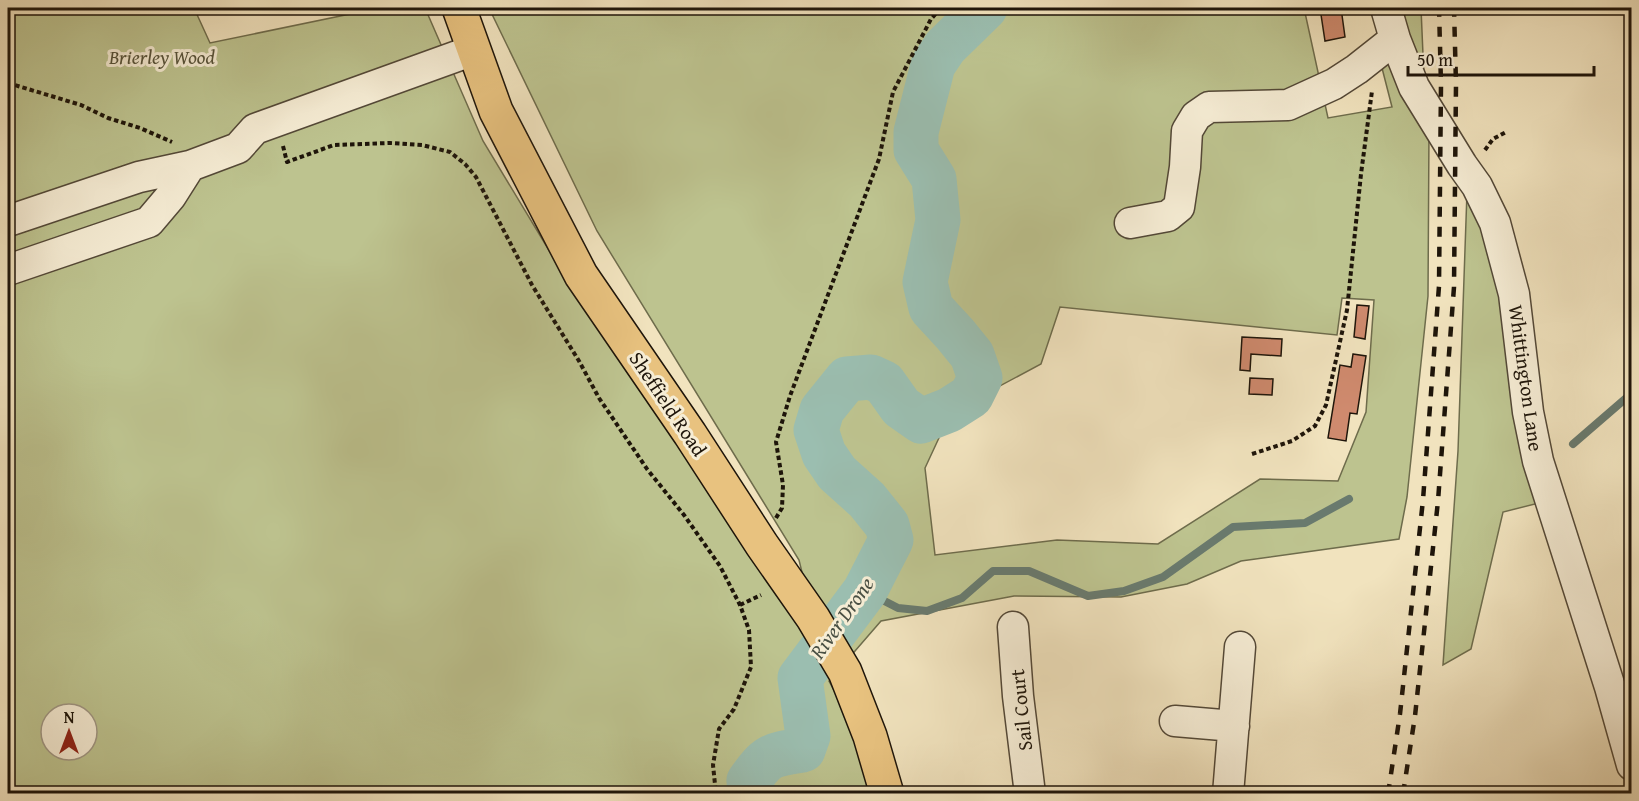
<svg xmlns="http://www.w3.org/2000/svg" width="1639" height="801" font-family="'Gentium Book Plus',serif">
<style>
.green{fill:#bdc38f;stroke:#6e6c4c;stroke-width:1.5;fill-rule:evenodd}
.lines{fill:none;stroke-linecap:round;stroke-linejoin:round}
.stream{stroke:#697a6e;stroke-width:8}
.river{stroke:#9bbeb0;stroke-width:45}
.building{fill:#cf8a6e;stroke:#1e150a;stroke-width:1.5}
.minor-casing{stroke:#534837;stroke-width:33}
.major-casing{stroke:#1e150a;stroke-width:36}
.path{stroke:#1e150a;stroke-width:4;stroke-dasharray:4.5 3;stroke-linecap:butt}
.minor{stroke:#f6edd5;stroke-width:30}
.major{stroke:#e8c27f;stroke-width:33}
.rail{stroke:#1e150a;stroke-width:4.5;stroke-dasharray:10 10;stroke-linecap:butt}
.labels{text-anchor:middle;stroke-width:6;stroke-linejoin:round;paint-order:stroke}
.park-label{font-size:20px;font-style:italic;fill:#565239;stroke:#f6edd5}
.street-label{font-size:20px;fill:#1e150a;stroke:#f6edd5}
.water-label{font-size:21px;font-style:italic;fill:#4a5044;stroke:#f6edd5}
</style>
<rect width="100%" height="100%" fill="#f1e3be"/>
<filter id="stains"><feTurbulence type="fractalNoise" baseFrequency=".00333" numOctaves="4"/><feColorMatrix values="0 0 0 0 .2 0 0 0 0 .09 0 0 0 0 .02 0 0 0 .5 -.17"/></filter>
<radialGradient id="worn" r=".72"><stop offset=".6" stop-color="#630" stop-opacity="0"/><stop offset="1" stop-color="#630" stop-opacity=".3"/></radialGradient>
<!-- green -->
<path class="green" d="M 8,8 L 194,8 L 210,43 L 379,8 L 425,8 L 483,141 L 550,252 L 799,627 L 828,678 L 799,560 L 597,231 L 489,8 L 1304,8 L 1328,118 L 1392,107 L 1382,68 L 1395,59 L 1429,130 L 1428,296 L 1407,497 L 1399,539 L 1241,561 L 1187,584 L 1121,597 L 1014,596 L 881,621 L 829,681 L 861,739 L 877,793 L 8,793 ZM 1342,298 L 1374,300 L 1366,412 L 1338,481 L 1260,479 L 1158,544 L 1057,540 L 935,555 L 925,468 L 951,412 L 1041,364 L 1060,307 L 1337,335 ZM 51,714 L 87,714 L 87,750 L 51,750 Z
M 1401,8 L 1421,8 L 1424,78 L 1402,12 Z
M 1467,192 L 1492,256 L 1539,503 L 1503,512 L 1471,649 L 1443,665 L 1458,451 Z"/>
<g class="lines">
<!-- stream -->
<path class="stream" d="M 1573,444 L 1632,393
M 865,591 L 898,608 L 927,611 L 962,598 L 993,571 L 1029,571 L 1088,596 L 1124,591 L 1163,577 L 1233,527 L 1305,523 L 1349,499"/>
<!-- river -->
<path class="river" d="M 754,794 L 749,781 C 768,754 771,755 803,750 L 808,736 L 800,678 L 865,591 L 891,540 L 887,525 L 867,500 L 837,473 L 824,454 L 816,430 L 822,410 L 847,379 L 871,377 L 884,383 L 901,407 L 921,421 L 949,410 L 971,396 L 980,378 L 972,355 L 955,334 L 931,308 L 925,282 L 938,220 L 934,179 L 916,150 L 916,132 L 933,65 L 945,47 L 985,8"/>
</g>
<!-- building -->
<path class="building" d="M 305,8 L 344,8 L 306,14 Z
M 1320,8 L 1341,8 L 1345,37 L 1325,41 Z
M 1357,305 L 1369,306 L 1365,339 L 1354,337 Z
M 1242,337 L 1282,339 L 1281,356 L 1251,354 L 1250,371 L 1240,370 Z
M 1353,354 L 1366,356 L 1357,414 L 1350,413 L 1346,441 L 1328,438 L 1340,365 L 1351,367 Z
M 1250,378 L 1273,379 L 1272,395 L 1249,394 Z"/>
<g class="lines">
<defs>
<path id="minor" d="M 1386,8 L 1395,39 L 1414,87 L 1462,165 L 1477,186 L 1495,223 L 1514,294 L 1528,412 L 1538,461 L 1610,687 L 1632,765
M 8,221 L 139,177 L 190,166 L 238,148 L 255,129 L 474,50
M 1130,223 L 1168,216 L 1179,207 L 1185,167 L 1187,131 L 1196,116 L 1209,107 L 1288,105 L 1334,84 L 1357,69 L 1395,39
M 8,270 L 149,222 L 171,196 L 190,166
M 1013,627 L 1018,696 L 1030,794
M 1175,721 L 1234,726
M 1228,794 L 1240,647"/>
<path id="major" d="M 459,8 L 496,111 L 581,275 L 690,434 L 762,545 L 813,618 L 845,672 L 870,736 L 887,794"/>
</defs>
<!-- minor casing -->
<use href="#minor" class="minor-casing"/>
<!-- major casing -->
<use href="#major" class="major-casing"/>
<!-- path -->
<path class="path" d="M 8,83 L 81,105 L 108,118 L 140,128 L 172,142
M 283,146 L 287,162 L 334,145 L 390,143 L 422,145 L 450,152 L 465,164 L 476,177 L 532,285 L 579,361 L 599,398 L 647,469 L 684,515 L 720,566 L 740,605 L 749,630 L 751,667 L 734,709 L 719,729 L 713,765 L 716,794
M 1485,150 L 1493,139 L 1506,132
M 1252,454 L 1292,441 L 1315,426 L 1326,405 L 1347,310 L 1361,174 L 1372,91
M 776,518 L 782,508 L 783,485 L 776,442 L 790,396 L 879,159 L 893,92 L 931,19 L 941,8
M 740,605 L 761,595"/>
<!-- minor -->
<use href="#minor" class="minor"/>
<!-- major -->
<use href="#major" class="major"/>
<!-- rail -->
<path class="rail" d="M 1388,794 L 1400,714 L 1423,500 L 1439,286 L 1441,84 L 1439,8
M 1403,794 L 1415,716 L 1438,501 L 1454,287 L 1456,84 L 1454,8"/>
</g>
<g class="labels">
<!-- park labels -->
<g class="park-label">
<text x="162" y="64">Brierley Wood</text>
</g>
<!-- street labels -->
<g class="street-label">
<text transform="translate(1526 378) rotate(82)" y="7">Whittington Lane</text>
<text transform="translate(668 404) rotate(56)" y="7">Sheffield Road</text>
<text transform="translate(1021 710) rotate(-96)" y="7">Sail Court</text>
</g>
<!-- water labels -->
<g class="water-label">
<text transform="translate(842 618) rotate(-55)" y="7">River Drone</text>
</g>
</g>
<!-- margin -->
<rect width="1639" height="801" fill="none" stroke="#f1e3be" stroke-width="30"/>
<rect x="9" y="9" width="1621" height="783" fill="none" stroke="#1e150a" stroke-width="3"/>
<rect x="15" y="15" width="1609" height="771" fill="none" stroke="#1e150a" stroke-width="1.5"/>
<!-- north arrow -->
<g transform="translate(69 732)"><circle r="28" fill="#f6edd5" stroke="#a09784" stroke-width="1.5"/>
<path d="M0-4.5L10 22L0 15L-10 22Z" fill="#8f2418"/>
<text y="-9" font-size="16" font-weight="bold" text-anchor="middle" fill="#1e150a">N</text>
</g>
<!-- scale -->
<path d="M1408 66v9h186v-9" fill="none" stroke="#1e150a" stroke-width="3"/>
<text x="1417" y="66" font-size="18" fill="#1e150a" stroke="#f6edd5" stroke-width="4.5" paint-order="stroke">50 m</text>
<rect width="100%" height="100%" filter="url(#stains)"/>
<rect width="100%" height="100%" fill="url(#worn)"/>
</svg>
